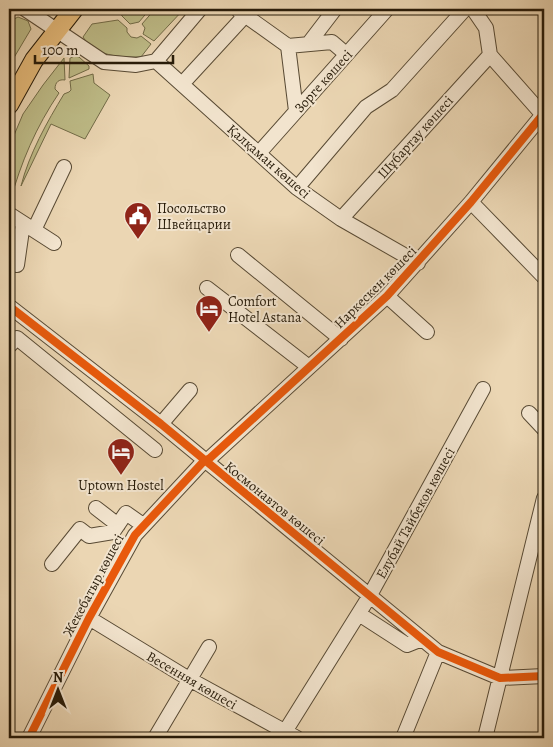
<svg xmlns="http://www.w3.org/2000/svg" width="553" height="747" font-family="Alegreya,serif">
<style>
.green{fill:#bebc88;stroke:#726c48}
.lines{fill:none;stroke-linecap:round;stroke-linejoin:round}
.minor-casing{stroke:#584a34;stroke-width:16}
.major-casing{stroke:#271b09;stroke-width:20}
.minor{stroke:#f2e4ce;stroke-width:14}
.major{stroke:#e6bb7a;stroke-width:18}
.cycleway-casing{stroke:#f2e4ce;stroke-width:11}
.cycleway{stroke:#e8590c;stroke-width:8}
.labels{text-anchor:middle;stroke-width:4;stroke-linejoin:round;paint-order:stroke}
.street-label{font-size:14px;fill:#271b09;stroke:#f2e4ce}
.poi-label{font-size:14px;fill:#271b09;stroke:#f2e4ce;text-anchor:start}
</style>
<rect width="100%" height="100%" fill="#ebd6b3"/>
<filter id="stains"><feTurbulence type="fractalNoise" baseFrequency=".004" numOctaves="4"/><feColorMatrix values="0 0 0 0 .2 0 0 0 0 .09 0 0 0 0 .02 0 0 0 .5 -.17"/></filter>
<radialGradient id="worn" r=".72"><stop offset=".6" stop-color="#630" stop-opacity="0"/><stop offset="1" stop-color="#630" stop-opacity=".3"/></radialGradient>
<!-- green -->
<path class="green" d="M 119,9 L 150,9 L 139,22 L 130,24 L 122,16 Z
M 155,9 L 184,9 L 154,41 L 143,34 L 145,28 L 142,24 Z
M 18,17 L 28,21 L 31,29 L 9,66 L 9,24 L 12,20 Z
M 118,20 L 127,28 L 127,32 L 131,37 L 137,38 L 141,36 L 151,44 L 141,57 C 120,57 95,57 83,37 L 92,24 Z
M 75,56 L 79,57 L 89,66 L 89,69 L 69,78 L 70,58 Z
M 64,58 L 65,80 C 59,79 55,82 55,89 L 59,93 C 36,127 21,162 10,202 L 9,147 L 23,114 L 43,85 Z
M 93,74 L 94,83 L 110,95 L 85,139 L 51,124 L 21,186 C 29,154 47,122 64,94 L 69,92 L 71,90 L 70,81 Z"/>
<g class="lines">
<defs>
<path id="minor" d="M 25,9 L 104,62 L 136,65 L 156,61 L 200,9
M 473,9 L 486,28 L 490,55 L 543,115
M 239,11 L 288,46 L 296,111
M 309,43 L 335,9
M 288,46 L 332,42 L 346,54
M 156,61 L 297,188 L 341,219 L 418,263
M 182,84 L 251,9
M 259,153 L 387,9
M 297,188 L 366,107 L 392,90 L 465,9
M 471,202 L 544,277
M 9,214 L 54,243
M 341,219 L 490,55
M 34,230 L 64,167
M 238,255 L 341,339
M 17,265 L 23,223
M 207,288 L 309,367
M 387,296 L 427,332
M 9,306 L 161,424 L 438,652 L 500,678 L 544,676
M 9,346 L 17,338 L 155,450
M 529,413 L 544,429
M 161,424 L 190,390
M 96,508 L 118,525
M 52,564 L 80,529 L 89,536 L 113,532 L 126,513 L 143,525
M 359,614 L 407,645 L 422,639
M 89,618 L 189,679 L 297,738
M 29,738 L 89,618 L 135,535 L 204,461 L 210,458 L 387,296 L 471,202 L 544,113
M 155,738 L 209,647
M 281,738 L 369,597 L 483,389
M 403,738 L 438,652
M 485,738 L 544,498"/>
<path id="major" d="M 9,105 L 34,60 L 74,9"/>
</defs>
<!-- minor casing -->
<use href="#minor" class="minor-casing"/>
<!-- major casing -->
<use href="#major" class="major-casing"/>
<!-- minor -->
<use href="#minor" class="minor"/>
<!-- major -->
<use href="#major" class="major"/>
<defs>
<path id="cycleway" d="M 9,306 L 161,424 L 438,652 L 500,678 L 544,676
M 29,738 L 89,618 L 135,535 L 204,461 L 210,458 L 387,296 L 471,202 L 544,113"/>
</defs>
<!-- cycleway casing -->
<use href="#cycleway" class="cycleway-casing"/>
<!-- cycleway -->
<use href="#cycleway" class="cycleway"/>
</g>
<!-- icons -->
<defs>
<symbol id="civic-pin" viewBox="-11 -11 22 30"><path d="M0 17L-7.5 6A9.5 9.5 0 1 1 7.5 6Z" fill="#8f2418" stroke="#f2e4ce"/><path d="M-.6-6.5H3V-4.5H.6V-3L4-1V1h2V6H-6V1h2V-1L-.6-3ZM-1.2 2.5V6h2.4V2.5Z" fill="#fff"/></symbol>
<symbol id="hotel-pin" viewBox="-11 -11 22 30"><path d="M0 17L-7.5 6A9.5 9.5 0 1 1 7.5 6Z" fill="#8f2418" stroke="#f2e4ce"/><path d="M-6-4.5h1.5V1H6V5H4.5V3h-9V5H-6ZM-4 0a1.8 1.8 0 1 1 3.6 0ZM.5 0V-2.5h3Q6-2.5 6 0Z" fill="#fff"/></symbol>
</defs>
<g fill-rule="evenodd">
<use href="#civic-pin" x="122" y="200" width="32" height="43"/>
<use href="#hotel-pin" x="193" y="293" width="32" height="43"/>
<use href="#hotel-pin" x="105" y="436" width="32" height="43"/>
</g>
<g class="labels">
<!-- street labels -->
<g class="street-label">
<text transform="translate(323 81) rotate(-48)" y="5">Зорге көшесі</text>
<text transform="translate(415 137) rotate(-48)" y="5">Шұбартау көшесі</text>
<text transform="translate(269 161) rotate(41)" y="5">Қалқаман көшесі</text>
<text transform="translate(375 287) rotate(-45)" y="5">Наркескен көшесі</text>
<text transform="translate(275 503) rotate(39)" y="5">Космонавтов көшесі</text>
<text transform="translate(415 513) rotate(-61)" y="5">Елубай Тайбеков көшесі</text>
<text transform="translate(93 585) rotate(-62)" y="5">Жекебатыр көшесі</text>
<text transform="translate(192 680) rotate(30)" y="5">Весенняя көшесі</text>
</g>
<!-- poi labels -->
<g class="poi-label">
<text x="157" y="213">Посольство<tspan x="157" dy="16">Швейцарии</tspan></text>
<text x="228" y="306">Comfort<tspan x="228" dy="16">Hotel Astana</tspan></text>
<text x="121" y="490" text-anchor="middle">Uptown Hostel</text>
</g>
</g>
<!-- margin -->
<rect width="553" height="747" fill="none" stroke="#ebd6b3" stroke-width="30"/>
<rect x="10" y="10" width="533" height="727" fill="none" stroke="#271b09" stroke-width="2.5"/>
<rect x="15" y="15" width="523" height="717" fill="none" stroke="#271b09"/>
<!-- north arrow -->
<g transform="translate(58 690)" stroke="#f2e4ce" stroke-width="4" paint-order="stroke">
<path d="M0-4L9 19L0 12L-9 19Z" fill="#271b09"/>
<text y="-8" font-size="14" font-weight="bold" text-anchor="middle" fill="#271b09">N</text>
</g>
<!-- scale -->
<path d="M35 55v8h138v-8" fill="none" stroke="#271b09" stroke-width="2.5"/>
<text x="42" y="55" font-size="15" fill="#271b09" stroke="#f2e4ce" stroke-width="4" paint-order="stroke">100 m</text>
<rect width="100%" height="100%" filter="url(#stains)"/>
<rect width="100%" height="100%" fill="url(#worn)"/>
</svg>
